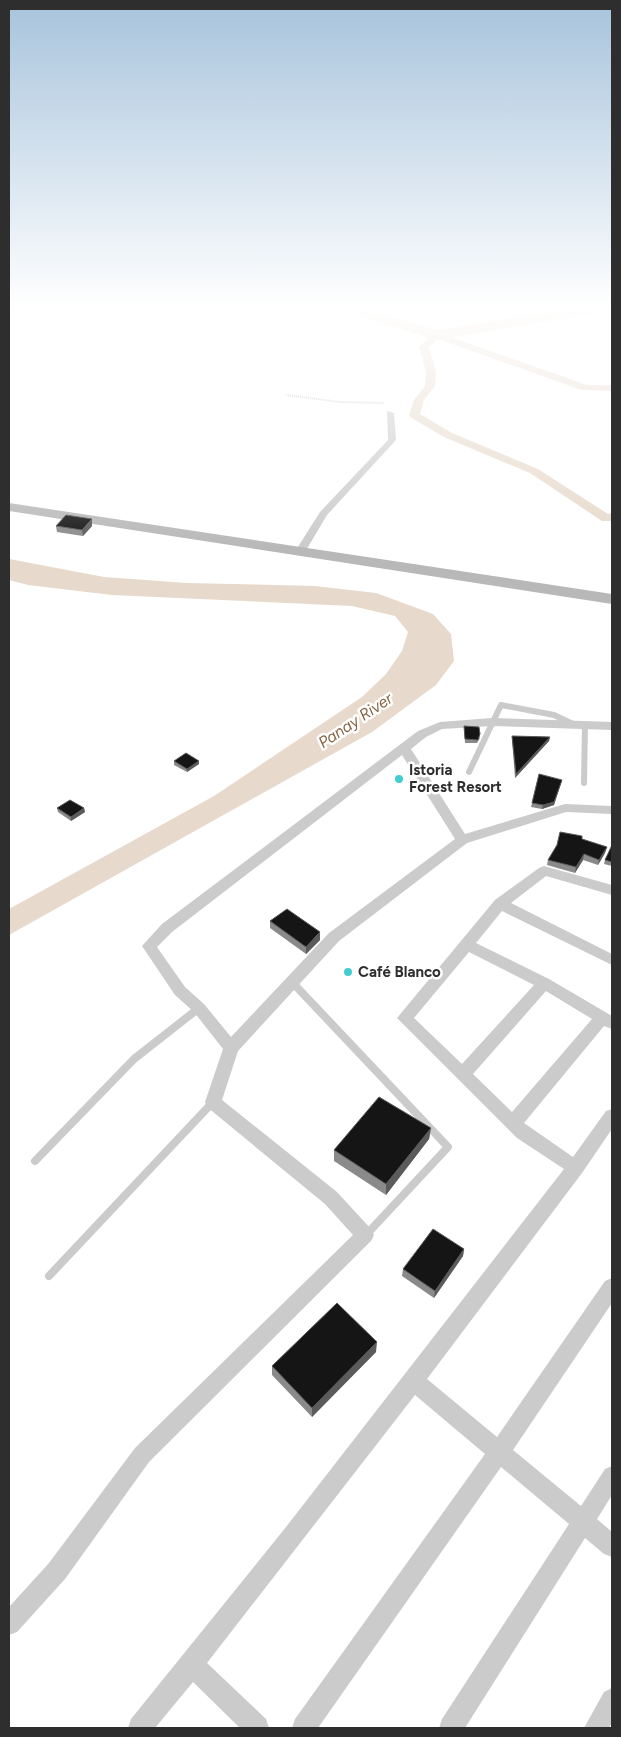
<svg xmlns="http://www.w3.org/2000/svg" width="621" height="1737" font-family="Figtree,sans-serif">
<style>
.water{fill:#e7d9cb}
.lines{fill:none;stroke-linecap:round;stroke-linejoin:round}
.canal{fill:#e7d9cb;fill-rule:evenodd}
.river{fill:#e7d9cb;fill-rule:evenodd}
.path{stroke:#c2c2c2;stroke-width:2;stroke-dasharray:1 1;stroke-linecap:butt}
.lane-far1{stroke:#cbcbcb;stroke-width:6}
.lane{stroke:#cbcbcb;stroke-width:8}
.street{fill:#cbcbcb;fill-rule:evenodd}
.secondary{fill:#b8b8b8;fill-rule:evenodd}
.wall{fill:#8a8a8a}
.shaded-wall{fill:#5b5b5b}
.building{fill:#151515;stroke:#5b5b5b}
.poi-dot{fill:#43cdd1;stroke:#fff;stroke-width:2}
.labels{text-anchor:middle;stroke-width:5;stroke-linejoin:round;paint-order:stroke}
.poi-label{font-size:15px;font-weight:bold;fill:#2e2e2e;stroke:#fff;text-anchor:start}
.water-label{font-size:16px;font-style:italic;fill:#876545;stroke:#fff}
</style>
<rect width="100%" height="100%" fill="#fff"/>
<!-- water -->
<path class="water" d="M 9,559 L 104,577 L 187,583 L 315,586 L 376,593 L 433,614 L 451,634 L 454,661 L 436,685 L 372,732 L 9,935 L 9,909 L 214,796 L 362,697 L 386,674 L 402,651 L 408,632 L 395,616 L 352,606 L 112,595 L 28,585 L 9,580 Z"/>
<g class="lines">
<!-- canal -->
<path class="canal" d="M 436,332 L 587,385 L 612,385 L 612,391 L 582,390 L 438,339 L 429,347 L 436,372 L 435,386 L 424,400 L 420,414 L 452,433 L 538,469 L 608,514 L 612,513 L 612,521 L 602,521 L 530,473 L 444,437 L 410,417 L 409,415 L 414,400 L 425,386 L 426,372 L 419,347 L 433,333 Z"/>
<!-- river -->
<path class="river" d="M 345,306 L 364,306 L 375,312 L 437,330 L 584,306 L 612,306 L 612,310 L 436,340 L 365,318 L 348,309 Z"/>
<!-- path -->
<path class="path" d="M 286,395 L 340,402 L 384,403"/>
<!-- lane-far1 -->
<path class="lane-far1" d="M 469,772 L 501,705 L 554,715 L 573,724
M 584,783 L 585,725"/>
<!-- lane -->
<path class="lane" d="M 292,982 L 448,1147 L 366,1235
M 35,1161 L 134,1059 L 199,1008
M 49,1276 L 213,1102"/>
<!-- street -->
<path class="street" d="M 387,411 L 394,413 L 396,440 L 327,515 L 305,552 L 297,552 L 296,550 L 320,512 L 388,440 Z
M 492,718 L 612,722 L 612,730 L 492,726 L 442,729 L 426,737 L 411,749 L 465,834 L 565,804 L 612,806 L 612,814 L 566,812 L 467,843 L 339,941 L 238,1051 L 222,1100 L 337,1192 L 371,1229 L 374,1235 L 371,1241 L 149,1462 L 65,1579 L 17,1632 L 9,1635 L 9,1607 L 49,1563 L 135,1448 L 353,1235 L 325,1204 L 207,1107 L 205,1102 L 223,1049 L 194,1012 L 175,995 L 142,946 L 162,924 L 418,731 L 440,722 ZM 402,755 L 455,839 L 329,933 L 231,1037 L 204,1004 L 185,987 L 157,947 L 172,932 Z
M 544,866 L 612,885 L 612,895 L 546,876 L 511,903 L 612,954 L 612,965 L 502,911 L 476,943 L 549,979 L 612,1016 L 612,1029 L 604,1026 L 524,1123 L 573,1157 L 606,1111 L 612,1109 L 612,1129 L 582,1173 L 427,1379 L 497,1437 L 605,1281 L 612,1278 L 612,1303 L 513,1450 L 581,1506 L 605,1469 L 612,1466 L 612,1495 L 597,1519 L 612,1532 L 612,1557 L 604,1554 L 585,1538 L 465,1728 L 439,1728 L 442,1719 L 569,1524 L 501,1467 L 318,1728 L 292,1728 L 295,1719 L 485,1454 L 415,1395 L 207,1663 L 266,1719 L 269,1728 L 240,1728 L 193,1682 L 155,1728 L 128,1728 L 131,1719 L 286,1527 L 564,1169 L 517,1138 L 397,1018 L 495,900 L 539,868 ZM 469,952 L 534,985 L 462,1064 L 414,1018 ZM 546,991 L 592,1019 L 512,1112 L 473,1074 Z
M 612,1688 L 612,1723 L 609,1728 L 584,1728 L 604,1692 Z"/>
<!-- secondary -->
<path class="secondary" d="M 9,503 L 612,594 L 612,604 L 9,511 Z"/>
</g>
<!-- wall -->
<path class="wall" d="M 56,526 L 92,526 L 83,536 L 57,532 Z
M 464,726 L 480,738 L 477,743 L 465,743 Z
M 512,736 L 550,737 L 549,741 L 515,778 L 512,739 Z
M 174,761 L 199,764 L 187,772 L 174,765 Z
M 562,780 L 554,805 L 542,809 L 531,807 L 532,803 Z
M 57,808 L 84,808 L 85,812 L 71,821 L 58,812 Z
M 582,839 L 607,847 L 605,853 L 598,865 L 583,860 L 575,873 L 547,865 L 548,860 Z
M 612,845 L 612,866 L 604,864 L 605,860 Z
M 270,921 L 320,940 L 306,954 L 270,928 Z
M 431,1128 L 429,1139 L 386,1195 L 334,1161 L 334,1150 Z
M 464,1249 L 463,1256 L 434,1298 L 402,1276 L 403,1269 Z
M 376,1352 L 312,1417 L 272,1375 L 272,1366 Z"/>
<!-- shaded-wall -->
<path class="shaded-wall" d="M 92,519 L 92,526 L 83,536 L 82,530 Z
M 550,737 L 549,741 L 515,778 L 516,774 Z
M 199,761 L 199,764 L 187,772 L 187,769 Z
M 562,780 L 554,805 L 542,809 L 543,805 Z
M 84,808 L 85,812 L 71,821 L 71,817 Z
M 607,847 L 605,853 L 598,865 L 599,860 Z
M 584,854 L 583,860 L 575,873 L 576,867 Z
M 320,932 L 320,940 L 306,954 L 306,947 Z
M 431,1128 L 429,1139 L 386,1195 L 386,1184 Z
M 464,1249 L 463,1256 L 434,1298 L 435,1291 Z
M 377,1342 L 376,1352 L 312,1417 L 312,1408 Z"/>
<!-- building -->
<path class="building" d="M 66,515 L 92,519 L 82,530 L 56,526 Z
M 464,726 L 479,727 L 480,734 L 478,740 L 465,739 Z
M 512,736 L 550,737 L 516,774 Z
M 186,753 L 199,761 L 187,769 L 174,761 Z
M 539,774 L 562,780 L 554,802 L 543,805 L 532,803 Z
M 70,800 L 84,808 L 71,817 L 57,808 Z
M 560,832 L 582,836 L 582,839 L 607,847 L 599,860 L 584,854 L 576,867 L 548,860 L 557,845 Z
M 612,845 L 612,862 L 605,860 Z
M 287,909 L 320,932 L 306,947 L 270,921 Z
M 379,1097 L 431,1128 L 386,1184 L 334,1150 Z
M 433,1229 L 464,1249 L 435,1291 L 403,1269 Z
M 337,1303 L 377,1342 L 312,1408 L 272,1366 Z"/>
<!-- sky -->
<linearGradient id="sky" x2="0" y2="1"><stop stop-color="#a7c3dc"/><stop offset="0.56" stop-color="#fff"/><stop offset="1" stop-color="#fff" stop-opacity="0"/></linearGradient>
<rect width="621" height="549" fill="url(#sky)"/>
<!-- markers -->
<g class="poi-dot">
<circle cx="399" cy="779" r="5"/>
<circle cx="348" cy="972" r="5"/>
</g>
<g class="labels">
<!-- poi labels -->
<g class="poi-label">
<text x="409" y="775">Istoria<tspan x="409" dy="17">Forest Resort</tspan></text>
<text x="358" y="977">Café Blanco</text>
</g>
<!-- water labels -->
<g class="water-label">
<text transform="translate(355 720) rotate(-34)" y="6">Panay River</text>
</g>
</g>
<!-- border -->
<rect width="621" height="1737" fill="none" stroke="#2e2e2e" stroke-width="20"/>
</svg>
